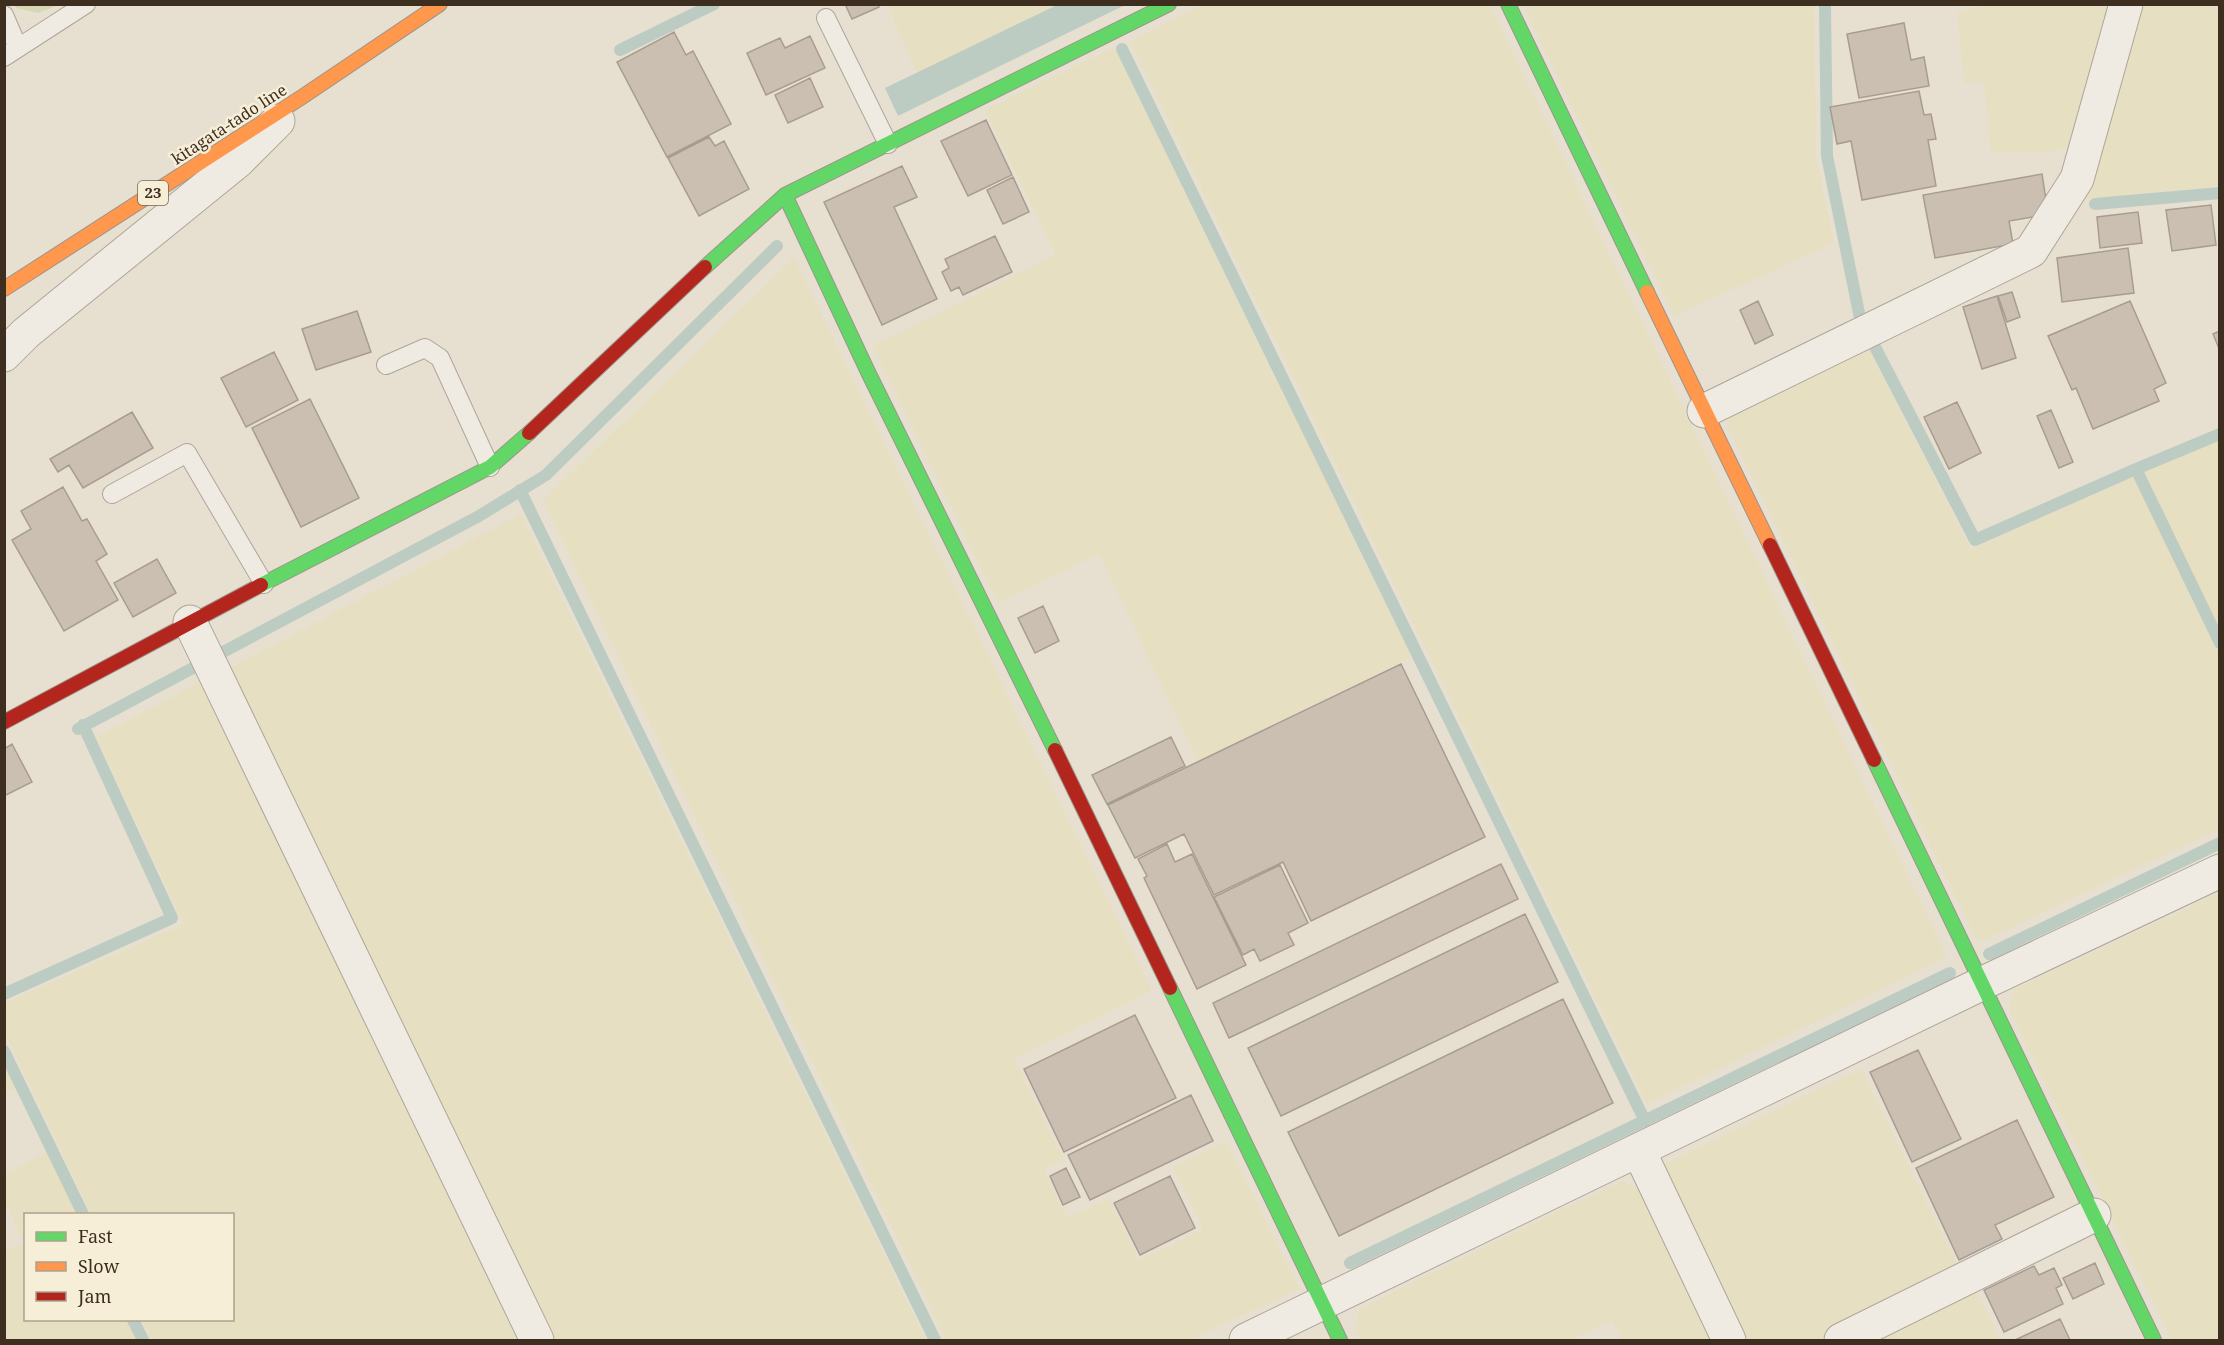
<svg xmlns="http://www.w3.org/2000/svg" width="2224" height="1345" font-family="'Noto Serif',serif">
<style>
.farmland{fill:#e6dfc2}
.green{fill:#d6d7b3}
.water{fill:#bcccc2}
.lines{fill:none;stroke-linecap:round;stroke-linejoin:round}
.stream{stroke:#bcccc2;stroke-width:12}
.building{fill:#cbbfb2;stroke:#a89c90;stroke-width:1.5}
.lane-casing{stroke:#ada599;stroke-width:20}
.street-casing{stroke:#ada599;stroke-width:35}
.fast-casing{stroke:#9c958a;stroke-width:16}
.slow-casing{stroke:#9c958a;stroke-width:16}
.jam-casing{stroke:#9c958a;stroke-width:16}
.lane{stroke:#efebe3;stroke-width:18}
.street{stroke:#efebe3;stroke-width:33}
.fast{stroke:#63d668;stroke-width:14}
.slow{stroke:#ff974d;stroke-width:14}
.jam{stroke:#b3261e;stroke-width:14}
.labels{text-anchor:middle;stroke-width:5;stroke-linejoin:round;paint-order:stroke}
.shield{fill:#f7eed8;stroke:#756857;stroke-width:1.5}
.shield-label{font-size:15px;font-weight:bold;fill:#3d2e20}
.street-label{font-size:16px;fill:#3d2e20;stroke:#f7eed8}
</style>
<rect width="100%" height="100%" fill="#e7e0d1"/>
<!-- farmland -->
<path class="farmland" d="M 1994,4 L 2112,5 L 2070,148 L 2042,153 L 1991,153 L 1984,82 L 1964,84 L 1957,12 Z
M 887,5 L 1057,5 L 917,73 Z
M 1204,5 L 1490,5 L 1947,957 L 1647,1104 L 1130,41 Z
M 1523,5 L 1814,5 L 1816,155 L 1834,243 L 1674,316 Z
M 2141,5 L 2219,5 L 2219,186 L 2087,199 Z
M 1114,47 L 1412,657 L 1198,761 L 1099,554 L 998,603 L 873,346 L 1056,255 L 985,110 Z
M 794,258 L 1152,991 L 1014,1059 L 1064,1160 L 1044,1170 L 1067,1218 L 1109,1199 L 1139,1261 L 1203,1229 L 1173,1167 L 1226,1141 L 1299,1289 L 1189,1340 L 946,1340 L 543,500 Z
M 1867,345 L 1971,549 L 2136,476 L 2219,652 L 2219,829 L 1978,943 L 1727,425 L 1732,409 Z
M 2219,439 L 2219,630 L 2144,471 Z
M 521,514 L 926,1340 L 552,1340 L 228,669 Z
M 203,681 L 522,1340 L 152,1340 L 141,1320 L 232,1320 L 232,1214 L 91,1214 L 5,1033 L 5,1003 L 184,924 L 96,737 Z
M 2219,893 L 2219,1340 L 2172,1340 L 2010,1011 L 2013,990 Z
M 4,1065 L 15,1088 L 5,1093 L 4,1093 Z
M 1861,1069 L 1960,1271 L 1818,1340 L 1748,1340 L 1663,1164 Z
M 47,1152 L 77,1214 L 26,1214 L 26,1320 L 127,1320 L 137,1340 L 5,1340 L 5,1251 L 23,1242 L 5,1200 L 5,1174 Z
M 1621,1181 L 1640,1189 L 1712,1340 L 1622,1340 L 1612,1320 L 1570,1340 L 1361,1340 L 1355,1329 L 1359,1309 Z
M 1976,1289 L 2000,1340 L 1870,1340 Z"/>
<!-- green -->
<path class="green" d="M 15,5 L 58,5 L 38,13 L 16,8 Z"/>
<!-- water -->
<path class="water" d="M 1057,5 L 1125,5 L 898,116 L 885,88 Z"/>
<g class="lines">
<!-- stream -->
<path class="stream" d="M 1825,4 L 1827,156 L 1860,318
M 1122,49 L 1645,1121
M 620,50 L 714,4
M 2095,204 L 2220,193
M 1873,343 L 1975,540 L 2136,469 L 2220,643
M 2136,469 L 2220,434
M 520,490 L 935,1340
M 78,729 L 479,516 L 546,475 L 777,246
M 1989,954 L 2220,843
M 4,994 L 172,918 L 83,725
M 4,1051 L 83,1214
M 1350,1263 L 1950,973
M 133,1320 L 143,1340"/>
</g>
<!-- building -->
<path class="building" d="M 845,4 L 878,4 L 879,7 L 852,19 Z
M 1904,23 L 1911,60 L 1924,57 L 1929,86 L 1859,98 L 1847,34 Z
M 674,32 L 686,55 L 693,51 L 731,124 L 667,157 L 617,62 Z
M 810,36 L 825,68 L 766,95 L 747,53 L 780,38 L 785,48 Z
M 810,78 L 823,107 L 788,123 L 775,95 Z
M 1919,91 L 1924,115 L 1931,114 L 1936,139 L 1928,140 L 1936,186 L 1862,200 L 1851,141 L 1837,144 L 1830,107 Z
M 986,120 L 1012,175 L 968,196 L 941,141 Z
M 709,137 L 715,146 L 724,141 L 749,189 L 699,216 L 668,158 Z
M 902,166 L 917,197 L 894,207 L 937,299 L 882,325 L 824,202 Z
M 2042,174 L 2046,200 L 2038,216 L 2009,221 L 2013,244 L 1935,258 L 1923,195 Z
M 1013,177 L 1029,212 L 1003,224 L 987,190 Z
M 2211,205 L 2216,245 L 2172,251 L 2166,210 Z
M 2138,212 L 2142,243 L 2100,248 L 2097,217 Z
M 995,236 L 1012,272 L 963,295 L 959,287 L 951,291 L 942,272 L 949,268 L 945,259 Z
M 2128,248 L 2134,293 L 2062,302 L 2057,258 Z
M 2012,292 L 2020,317 L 2007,322 L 1998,296 Z
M 1997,296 L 2016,358 L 1982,369 L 1963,307 Z
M 1758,301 L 1773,335 L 1755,344 L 1740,310 Z
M 2130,301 L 2166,383 L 2154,389 L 2159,401 L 2093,429 L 2076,388 L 2072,390 L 2048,336 Z
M 357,311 L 371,352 L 316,370 L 302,329 Z
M 2220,331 L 2220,351 L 2213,334 Z
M 274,352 L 298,400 L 246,427 L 221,378 Z
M 310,399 L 359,498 L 301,527 L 252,428 Z
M 1957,402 L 1981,453 L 1949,469 L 1924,417 Z
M 2051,410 L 2073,462 L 2059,468 L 2037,416 Z
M 132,412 L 153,448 L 83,488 L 69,465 L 58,472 L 50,459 Z
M 63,487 L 82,521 L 87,519 L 107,554 L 96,561 L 118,600 L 64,631 L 12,540 L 31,529 L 21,511 Z
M 157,559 L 176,593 L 133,617 L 114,583 Z
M 1043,606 L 1059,641 L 1035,653 L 1018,618 Z
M 1401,664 L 1485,837 L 1311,921 L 1283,862 L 1214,895 L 1184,834 L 1135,858 L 1108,805 Z
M 1171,737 L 1185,766 L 1107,804 L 1092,775 Z
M 12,744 L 32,782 L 4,796 L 4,749 Z
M 1167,844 L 1175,862 L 1192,854 L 1246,965 L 1197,989 L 1144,878 L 1147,876 L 1138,859 Z
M 1501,864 L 1518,899 L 1229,1038 L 1213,1003 Z
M 1280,865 L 1308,923 L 1288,933 L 1294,945 L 1260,961 L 1254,949 L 1243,955 L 1214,897 Z
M 1525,914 L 1558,982 L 1281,1116 L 1248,1048 Z
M 1563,999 L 1613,1103 L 1339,1236 L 1288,1132 Z
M 1135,1015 L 1176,1098 L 1064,1152 L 1024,1069 Z
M 1918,1050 L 1961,1139 L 1912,1162 L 1870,1072 Z
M 1191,1095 L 1213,1141 L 1090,1200 L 1068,1155 Z
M 2017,1120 L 2054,1197 L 1995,1225 L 2002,1239 L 1959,1260 L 1916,1168 Z
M 1066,1168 L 1080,1197 L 1063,1205 L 1050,1176 Z
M 1170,1176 L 1195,1228 L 1140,1255 L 1114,1203 Z
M 2095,1263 L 2104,1284 L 2073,1299 L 2063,1278 Z
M 2034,1266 L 2039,1275 L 2054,1268 L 2062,1285 L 2056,1288 L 2063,1304 L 2004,1332 L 1984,1290 Z
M 2060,1319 L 2070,1340 L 2015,1340 Z"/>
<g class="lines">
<defs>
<path id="lane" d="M 4,15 L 18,48
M 826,18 L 888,144
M 4,57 L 86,4
M 386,365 L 425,348 L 440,358 L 490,467
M 112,494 L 187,453 L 264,584"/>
<path id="street" d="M 4,355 L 26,333 L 237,162 L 278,121
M 1704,411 L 2031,251 L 2077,179 L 2126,4
M 190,622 L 537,1340
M 1639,1151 L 1729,1340
M 1246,1340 L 1983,983 L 2220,871
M 1841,1340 L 2094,1215"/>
<path id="fast" d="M 1508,4 L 1647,292
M 785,195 L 868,372 L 1055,750
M 705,267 L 785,195 L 1169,4
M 261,585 L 490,467 L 529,433
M 1874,760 L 2154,1340
M 1170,988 L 1340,1340"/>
<path id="slow" d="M 4,289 L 302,97 L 440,4
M 1647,292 L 1770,545"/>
<path id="jam" d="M 529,433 L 705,267
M 1770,545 L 1874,760
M 4,722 L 261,585
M 1055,750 L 1170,988"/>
</defs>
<!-- lane casing -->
<use href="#lane" class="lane-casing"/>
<!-- street casing -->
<use href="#street" class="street-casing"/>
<!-- fast casing -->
<use href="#fast" class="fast-casing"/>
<!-- slow casing -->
<use href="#slow" class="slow-casing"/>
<!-- jam casing -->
<use href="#jam" class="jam-casing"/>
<!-- lane -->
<use href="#lane" class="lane"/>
<!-- street -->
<use href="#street" class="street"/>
<!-- fast -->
<use href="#fast" class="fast"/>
<!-- slow -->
<use href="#slow" class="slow"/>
<!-- jam -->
<use href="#jam" class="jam"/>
</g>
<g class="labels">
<!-- shield labels -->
<rect class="shield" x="138" y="181" width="30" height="24" rx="4.5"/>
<g class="shield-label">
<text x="153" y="198">23</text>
</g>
<!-- street labels -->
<g class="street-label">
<text transform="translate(229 124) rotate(-33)" y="6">kitagata-tado line</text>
</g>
</g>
<!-- border -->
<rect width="2224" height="1345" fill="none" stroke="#3d2e20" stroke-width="12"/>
<!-- legend -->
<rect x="24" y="1213" width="210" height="108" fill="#f7eed8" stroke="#ada18e" stroke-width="1.5"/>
<rect x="36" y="1232" width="30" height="9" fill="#63d668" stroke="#ada18e" stroke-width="1.5"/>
<text x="78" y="1243" font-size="18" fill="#3d2e20">Fast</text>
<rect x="36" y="1262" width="30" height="9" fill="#ff974d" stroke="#ada18e" stroke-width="1.5"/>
<text x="78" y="1273" font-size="18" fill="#3d2e20">Slow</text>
<rect x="36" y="1292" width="30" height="9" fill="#b3261e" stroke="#ada18e" stroke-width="1.5"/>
<text x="78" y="1303" font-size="18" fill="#3d2e20">Jam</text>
</svg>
